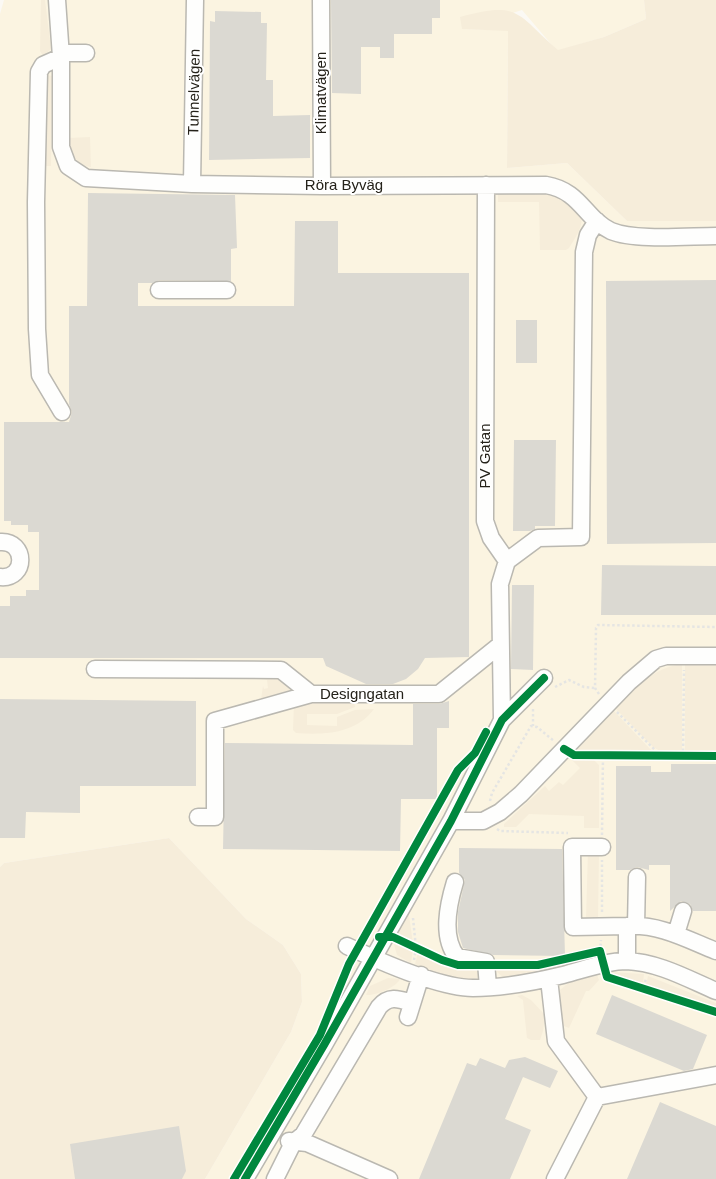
<svg xmlns="http://www.w3.org/2000/svg" width="716" height="1179" font-family="Arial,sans-serif">
<style>
.built{fill:#fbf4e1}
.green{fill:#f6edda}
.building{fill:#dbd9d2}
.lines{fill:none;stroke-linecap:round;stroke-linejoin:round}
.minor-casing{stroke:#bab8b1;stroke-width:19}
.path{stroke:#e5e5e3;stroke-width:2.5;stroke-dasharray:2.5 2.5;stroke-linecap:butt}
.minor{stroke:#fefefd;stroke-width:16}
.cycleway-casing{stroke:#fff;stroke-width:11}
.cycleway{stroke:#00873e;stroke-width:8}
.labels{text-anchor:middle;stroke-width:4;stroke-linejoin:round;paint-order:stroke}
.street-label{font-size:15px;fill:#25221a;stroke:#fff}
</style>
<rect width="100%" height="100%" fill="#fbf9f4"/>
<!-- built -->
<path class="built" d="M 4,0 L 644,0 L 646,19 L 604,37 L 557,51 L 522,10 L 462,29 L 508,30 L 507,168 L 567,163 L 627,221 L 716,221 L 716,1179 L 205,1179 L 291,1032 L 302,1002 L 301,974 L 283,945 L 246,919 L 169,838 L 4,863 L 0,867 L 0,14 Z"/>
<!-- green -->
<path class="green" d="M 41,0 L 45,0 L 51,49 L 43,56 L 40,51 Z
M 644,0 L 716,0 L 716,221 L 627,221 L 567,163 L 507,168 L 508,31 L 462,29 L 460,17 C 521,0 517,15 558,50 L 604,37 L 646,19 Z
M 48,75 L 52,76 L 51,166 L 44,166 Z
M 90,137 L 91,167 C 75,165 70,152 68,138 Z
M 498,193 L 553,195 L 560,197 L 581,214 C 584,227 575,238 569,248 L 566,250 L 540,250 L 539,202 L 498,202 Z
M 685,663 L 716,663 L 716,752 L 685,752 Z
M 682,664 L 682,752 L 662,752 L 653,747 L 615,708 C 636,688 652,668 682,664 Z
M 271,676 L 282,679 L 293,688 L 292,691 L 264,701 L 261,699 L 263,686 L 264,689 L 268,688 L 267,680 L 248,677 Z
M 353,697 L 355,707 L 337,714 L 307,714 L 307,725 L 337,726 L 337,717 L 355,710 L 374,709 C 356,734 324,735 296,733 L 293,730 L 294,703 Z
M 613,710 L 652,751 L 654,752 L 573,750 Z
M 571,759 L 593,759 L 599,765 L 599,828 L 584,828 L 584,816 L 529,814 L 516,827 L 504,827 L 504,824 L 545,786 L 549,791 L 559,782 L 563,785 L 580,768 Z
M 169,838 L 246,919 L 283,945 L 301,974 L 302,1002 L 291,1032 L 205,1179 L 0,1179 L 0,867 L 4,863 Z
M 588,850 L 599,853 L 598,919 L 586,919 Z
M 420,889 L 409,915 L 413,944 L 394,935 Z
M 393,941 L 413,949 L 411,963 L 397,955 Z
M 418,952 L 450,966 L 467,967 L 480,971 L 480,977 C 461,986 432,972 415,964 Z
M 589,956 L 594,960 L 505,979 L 497,972 L 497,969 L 531,969 Z
M 611,972 L 644,974 L 643,983 L 610,975 Z
M 597,975 L 599,980 L 589,991 L 586,991 L 569,1028 L 564,1026 L 559,1000 L 560,990 L 572,980 Z
M 648,976 L 716,1003 L 716,1008 L 646,985 Z
M 388,978 L 400,979 C 397,987 375,996 366,995 L 370,986 Z
M 522,995 L 531,1000 L 545,1015 L 543,1031 L 540,1040 L 531,1040 L 527,1038 L 523,1000 L 517,996 Z"/>
<!-- building -->
<path class="building" d="M 331,0 L 440,0 L 440,18 L 432,18 L 432,34 L 394,34 L 394,58 L 380,58 L 380,47 L 361,47 L 361,94 L 332,93 Z
M 215,11 L 261,12 L 261,23 L 267,23 L 266,80 L 273,80 L 273,116 L 310,115 L 310,158 L 209,160 L 210,21 L 215,22 Z
M 88,193 L 235,195 L 237,248 L 231,249 L 231,281 L 159,280 L 153,283 L 138,283 L 138,306 L 294,306 L 295,221 L 338,221 L 338,273 L 469,273 L 469,657 L 425,658 L 418,669 L 406,679 L 393,684 L 366,684 L 326,666 L 323,658 L 0,658 L 0,606 L 10,606 L 10,596 L 26,596 L 26,590 L 39,590 L 39,532 L 28,532 L 28,525 L 11,525 L 11,521 L 4,521 L 4,422 L 69,422 L 72,412 L 69,404 L 69,306 L 87,306 Z
M 716,280 L 716,543 L 607,544 L 606,281 Z
M 516,320 L 537,320 L 537,363 L 516,363 Z
M 514,440 L 556,440 L 555,526 L 535,526 L 535,529 L 530,531 L 513,531 Z
M 602,565 L 716,566 L 716,615 L 601,615 Z
M 512,585 L 534,585 L 533,670 L 511,669 Z
M 0,699 L 196,701 L 196,786 L 80,786 L 80,813 L 26,812 L 25,838 L 0,838 Z
M 449,701 L 449,728 L 437,728 L 437,799 L 401,799 L 400,851 L 223,849 L 225,743 L 413,745 L 413,704 L 439,704 Z
M 671,764 L 716,764 L 716,911 L 693,911 L 690,904 L 681,901 L 670,911 L 670,865 L 649,865 L 649,870 L 637,867 L 630,870 L 616,870 L 616,766 L 651,766 L 651,772 L 671,772 Z
M 459,848 L 562,849 L 565,956 L 493,955 L 463,948 L 458,932 L 458,912 L 465,880 L 459,873 Z
M 612,995 L 707,1035 L 693,1069 L 684,1071 L 596,1034 Z
M 525,1057 L 558,1071 L 550,1088 L 523,1077 L 505,1119 L 531,1130 L 510,1179 L 419,1179 L 467,1063 L 476,1066 L 480,1058 L 505,1068 L 509,1060 Z
M 660,1102 L 716,1126 L 716,1179 L 627,1179 Z
M 179,1126 L 186,1171 L 182,1179 L 75,1179 L 70,1144 Z"/>
<g class="lines">
<defs>
<path id="minor" d="M 57,0 L 61,57 L 43,65 L 39,72 L 36,202 L 37,329 L 40,375 L 62,412
M 321,0 L 322,186
M 61,53 L 86,53
M 61,57 L 61,147 L 68,166 L 86,178 L 192,184 L 322,186 L 546,185 C 581,191 584,218 611,231 C 635,241 689,236 716,236
M 192,184 L 195,0
M 486,185 L 485,521 L 491,538 L 507,561 L 500,584 L 502,720
M 159,290 L 227,290
M 0,542 C 27,540 27,580 0,577
M 507,561 L 538,538 L 581,537 L 584,252 L 588,235 L 597,221
M 95,669 L 281,670 L 311,694 L 439,694 L 500,645
M 198,817 L 215,817 L 215,721 L 311,694
M 451,821 L 483,821 L 500,812 L 521,794 L 629,682 L 656,659 L 666,656 L 716,656
M 602,847 L 572,847 L 573,927 L 627,926 L 627,961
M 455,882 C 448,905 441,937 457,957 L 486,962 L 488,987
M 627,926 C 660,924 686,939 716,951
M 636,926 L 637,877
M 676,934 L 683,911
M 347,946 C 379,961 439,988 473,988 C 503,988 534,982 563,975 C 583,970 606,961 626,961 C 658,962 688,979 716,991
M 549,979 L 556,1041 L 597,1097
M 408,1017 L 421,975
M 289,1141 L 307,1143 L 389,1179
M 245,1179 L 324,1045 L 451,821 L 502,720 L 544,678
M 275,1179 L 293,1143 L 303,1135 L 379,1007 C 389,995 399,999 412,1003
M 555,1179 L 597,1097 L 716,1075"/>
</defs>
<!-- minor casing -->
<use href="#minor" class="minor-casing"/>
<!-- path -->
<path class="path" d="M 555,687 L 569,680 L 584,687 L 595,688
M 599,694 L 595,688 L 596,628 L 598,625 L 716,627
M 533,709 L 533,726
M 617,712 L 660,755
M 683,756 L 684,670
M 490,801 L 492,793 L 531,726 L 537,727 L 554,741
M 497,829 L 500,831 L 568,833
M 602,835 L 603,755
M 602,912 L 602,860
M 413,918 L 416,948 L 414,960
M 600,951 L 601,940
M 644,987 L 646,978"/>
<!-- minor -->
<use href="#minor" class="minor"/>
<defs>
<path id="cycleway" d="M 564,749 L 574,755 L 716,756
M 379,937 L 393,937 L 442,960 L 458,965 L 538,965 L 600,951 L 607,977 L 716,1012
M 234,1179 L 320,1035 L 349,964 L 458,770 L 475,753 L 486,732
M 245,1179 L 324,1045 L 451,821 L 502,720 L 544,678"/>
</defs>
<!-- cycleway casing -->
<use href="#cycleway" class="cycleway-casing"/>
<!-- cycleway -->
<use href="#cycleway" class="cycleway"/>
</g>
<g class="labels">
<!-- street labels -->
<g class="street-label">
<text transform="translate(194 92) rotate(-89)" y="5">Tunnelvägen</text>
<text transform="translate(321 93) rotate(-90)" y="5">Klimatvägen</text>
<text x="344" y="190">Röra Byväg</text>
<text transform="translate(485 456) rotate(-90)" y="5">PV Gatan</text>
<text x="362" y="699">Designgatan</text>
</g>
</g>
</svg>
